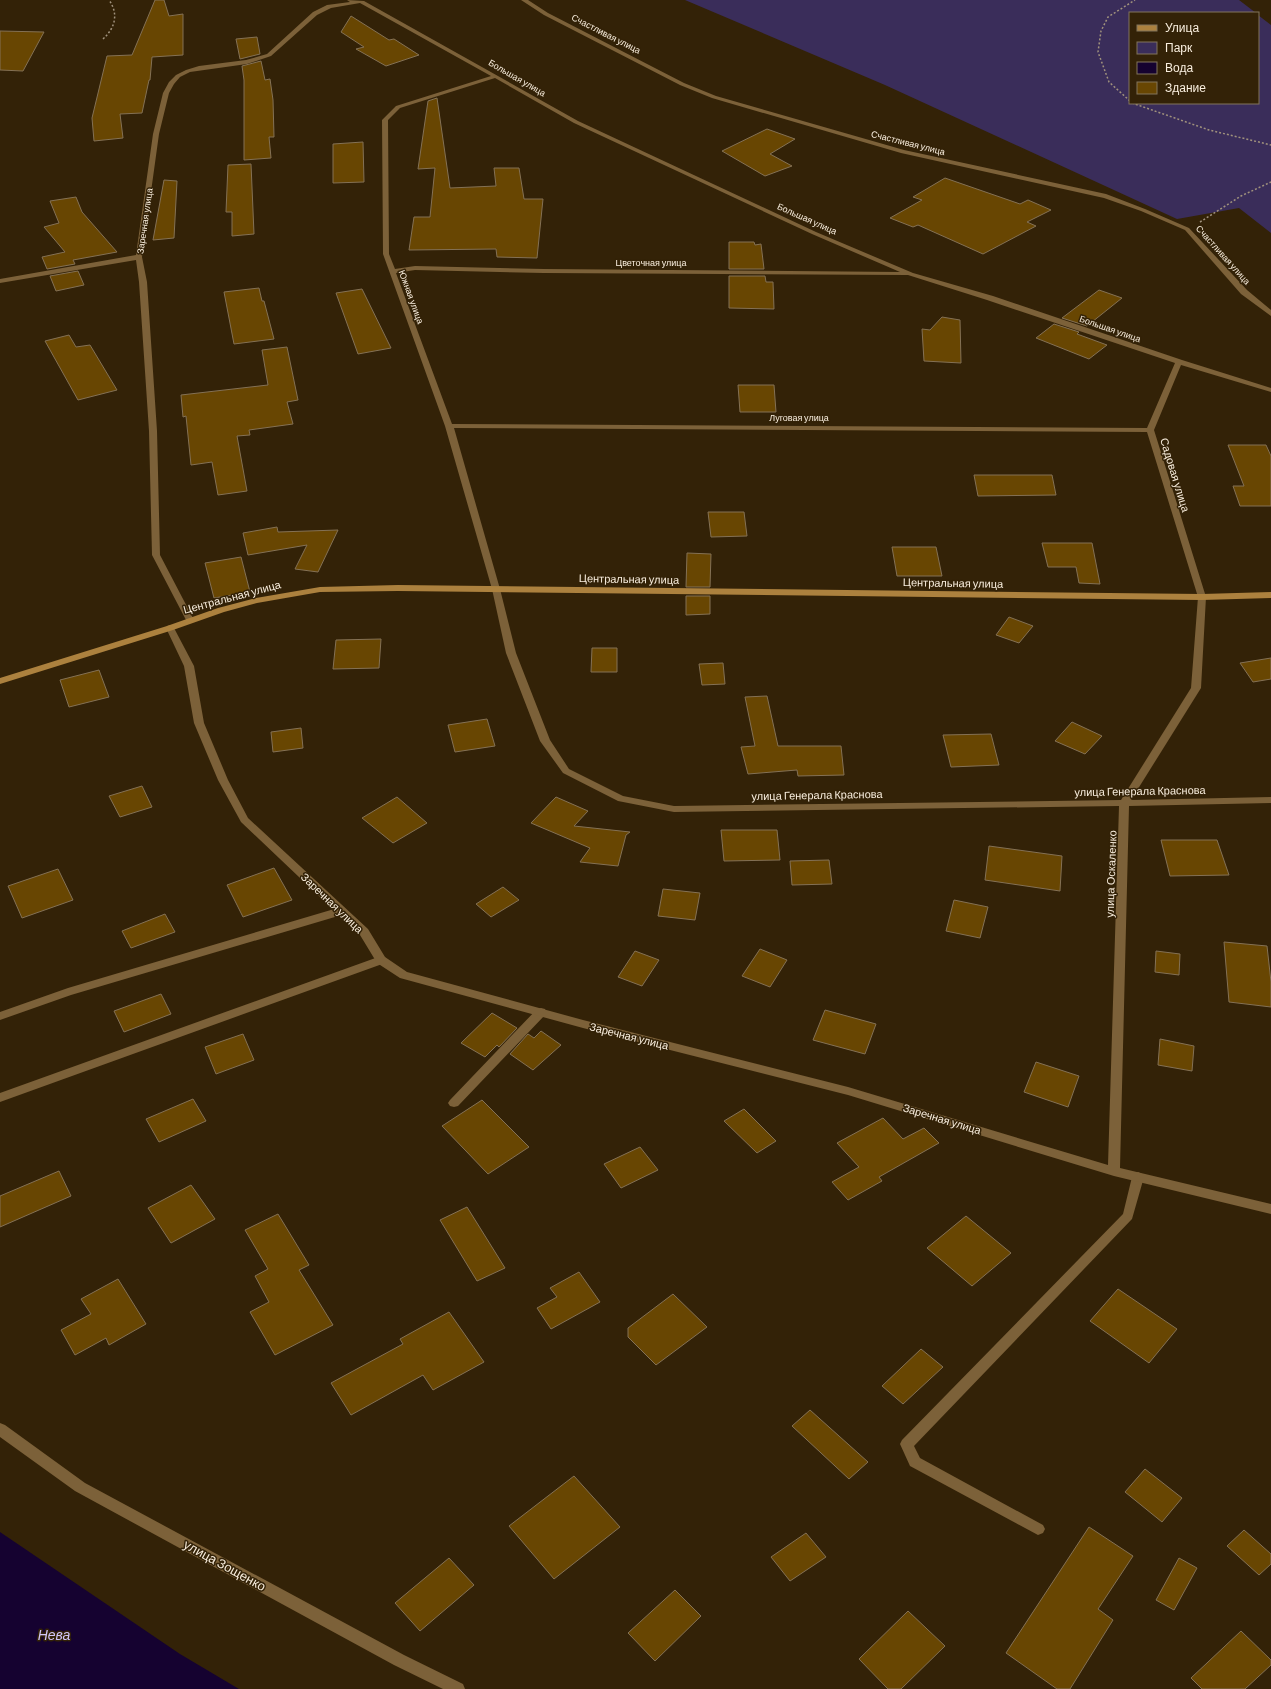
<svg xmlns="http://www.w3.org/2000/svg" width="1271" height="1689" font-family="Barlow,sans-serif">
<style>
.green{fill:#3a2d5a}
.water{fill:#150230}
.building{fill:#684602;stroke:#847155}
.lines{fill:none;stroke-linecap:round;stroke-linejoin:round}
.path{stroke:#a0927d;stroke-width:1.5;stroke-dasharray:2 2;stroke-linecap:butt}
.lane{fill:#7c6139;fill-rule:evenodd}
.street{fill:#7c6139;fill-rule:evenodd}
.secondary{fill:#ac813e;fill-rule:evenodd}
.labels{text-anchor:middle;stroke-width:3;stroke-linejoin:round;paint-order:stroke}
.far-street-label{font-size:9px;fill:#f9eede;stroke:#332207}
.street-label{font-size:11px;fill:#f9eede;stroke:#332207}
.near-street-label{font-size:13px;fill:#f9eede;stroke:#332207}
.near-water-label{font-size:14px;font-style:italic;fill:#d1c5f8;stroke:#332207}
</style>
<rect width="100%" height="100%" fill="#332207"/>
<!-- green -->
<path class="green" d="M 685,0 L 1239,0 L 1256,13 L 1130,13 L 1130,103 L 1258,103 L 1258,15 L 1271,25 L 1271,233 L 1239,208 L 1177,219 L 885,85 Z"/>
<!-- water -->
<path class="water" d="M 0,1532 L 180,1654 L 239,1689 L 0,1689 Z"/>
<!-- building -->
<path class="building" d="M 155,0 L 164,0 L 169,16 L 183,14 L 183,55 L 152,57 L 150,80 L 149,80 L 142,113 L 120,114 L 123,138 L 94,141 L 92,118 L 107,56 L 132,55 Z
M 351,16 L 389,40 L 394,39 L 419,55 L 386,66 L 356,49 L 364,47 L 341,32 Z
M 0,31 L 44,32 L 23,71 L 0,70 Z
M 257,37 L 260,54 L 240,59 L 236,39 Z
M 261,61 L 265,80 L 270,79 L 273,100 L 274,137 L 269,137 L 271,158 L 244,160 L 244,80 L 242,66 Z
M 437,98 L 450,188 L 496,186 L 494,168 L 519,168 L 524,199 L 543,199 L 537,258 L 497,257 L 496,249 L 409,250 L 414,217 L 430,217 L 435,168 L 418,169 L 428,101 Z
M 767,129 L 795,139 L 770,154 L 792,166 L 765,176 L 722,151 Z
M 363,142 L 364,182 L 333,183 L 333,144 Z
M 251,164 L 254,234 L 232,236 L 232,212 L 226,212 L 228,165 Z
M 945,178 L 1020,204 L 1028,200 L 1051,210 L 1027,222 L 1036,226 L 983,254 L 918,225 L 913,227 L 890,218 L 922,200 L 913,197 Z
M 164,180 L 177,181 L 174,238 L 153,240 Z
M 76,197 L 82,212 L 117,252 L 73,260 L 75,264 L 47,269 L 42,257 L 65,252 L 44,227 L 59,223 L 50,201 Z
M 729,242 L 754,242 L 755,245 L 761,244 L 764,269 L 729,269 Z
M 78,271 L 84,285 L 56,291 L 50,276 Z
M 729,276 L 765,276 L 766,282 L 773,282 L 774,309 L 729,308 Z
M 259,288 L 262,301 L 264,301 L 274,339 L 234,344 L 224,292 Z
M 362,289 L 391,348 L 358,354 L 336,293 Z
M 1099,290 L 1122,298 L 1087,326 L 1062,318 Z
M 942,317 L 960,320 L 961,363 L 924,361 L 922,329 L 930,330 Z
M 1054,324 L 1079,332 L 1077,334 L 1107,345 L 1089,359 L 1036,338 Z
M 69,335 L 76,347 L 90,345 L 117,390 L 78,400 L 45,341 Z
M 287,347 L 298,400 L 287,402 L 293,424 L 249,430 L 250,435 L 237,436 L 247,491 L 218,495 L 212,462 L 191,465 L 186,416 L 183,417 L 181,395 L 268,385 L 262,350 Z
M 738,385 L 774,385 L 776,412 L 740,412 Z
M 1228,445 L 1266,445 L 1271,456 L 1271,506 L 1240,506 L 1233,486 L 1244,486 Z
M 974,475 L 1052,475 L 1056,495 L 978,496 Z
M 708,512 L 744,512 L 747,536 L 711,537 Z
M 277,527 L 278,532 L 338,530 L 318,572 L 295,569 L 307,545 L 248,555 L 243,533 Z
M 1042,543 L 1092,543 L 1100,584 L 1079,583 L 1076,567 L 1048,567 Z
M 892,547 L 936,547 L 942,576 L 897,576 Z
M 687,553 L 711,554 L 710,587 L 686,587 Z
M 241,557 L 250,592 L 214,598 L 205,563 Z
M 686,596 L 710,596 L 710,614 L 686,615 Z
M 1009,617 L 1033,626 L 1019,643 L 996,635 Z
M 381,639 L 379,668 L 333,669 L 336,640 Z
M 592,648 L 617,648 L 617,672 L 591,672 Z
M 1271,658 L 1271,679 L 1253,682 L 1240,663 Z
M 723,663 L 725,684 L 702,685 L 699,664 Z
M 99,670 L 109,697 L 69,707 L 60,680 Z
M 767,696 L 778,746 L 841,746 L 844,775 L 798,776 L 797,770 L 748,774 L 741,747 L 755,746 L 745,697 Z
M 487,719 L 495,746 L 455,752 L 448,725 Z
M 1072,722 L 1102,736 L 1085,754 L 1055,741 Z
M 301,728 L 303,748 L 273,752 L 271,732 Z
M 991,734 L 999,765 L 951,767 L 943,735 Z
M 142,786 L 152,807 L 120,817 L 109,796 Z
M 397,797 L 427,823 L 393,843 L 362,818 Z
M 556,797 L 588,811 L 574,826 L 630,832 L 626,835 L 618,866 L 580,862 L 590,848 L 531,823 Z
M 721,830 L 777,830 L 780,860 L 724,861 Z
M 1161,840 L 1217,840 L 1229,875 L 1170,876 Z
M 989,846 L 1062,856 L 1060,891 L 985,880 Z
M 829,860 L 832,884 L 792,885 L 790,861 Z
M 274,868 L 292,900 L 243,917 L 227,885 Z
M 58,869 L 73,900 L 22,918 L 8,886 Z
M 503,887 L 519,900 L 491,917 L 476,904 Z
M 663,889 L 700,893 L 695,920 L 658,916 Z
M 954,900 L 988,907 L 980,938 L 946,931 Z
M 165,914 L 175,932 L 131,948 L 122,931 Z
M 1224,942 L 1267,946 L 1271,982 L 1271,1007 L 1229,1002 Z
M 760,949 L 787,960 L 770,987 L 742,976 Z
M 635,951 L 659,960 L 642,986 L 618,977 Z
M 1156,951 L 1180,954 L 1179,975 L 1155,972 Z
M 161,994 L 171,1014 L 124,1032 L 114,1011 Z
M 825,1010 L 876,1024 L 865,1054 L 813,1040 Z
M 492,1013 L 517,1028 L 499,1047 L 497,1045 L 485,1057 L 461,1043 Z
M 541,1031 L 561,1045 L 533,1070 L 510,1054 L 528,1034 L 534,1038 Z
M 243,1034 L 254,1060 L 216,1074 L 205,1047 Z
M 1160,1039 L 1194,1046 L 1192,1071 L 1158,1065 Z
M 1036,1062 L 1079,1076 L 1068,1107 L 1024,1092 Z
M 193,1099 L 206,1121 L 159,1142 L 146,1119 Z
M 482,1100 L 529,1147 L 488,1174 L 442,1126 Z
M 744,1109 L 776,1141 L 757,1153 L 724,1121 Z
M 883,1118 L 903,1139 L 924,1128 L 939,1143 L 879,1177 L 882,1181 L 848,1200 L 832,1182 L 859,1167 L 837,1143 Z
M 640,1147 L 658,1170 L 621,1188 L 604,1164 Z
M 59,1171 L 71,1196 L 0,1227 L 0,1196 Z
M 191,1185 L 215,1219 L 171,1243 L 148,1208 Z
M 467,1207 L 505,1268 L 477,1281 L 440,1220 Z
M 278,1214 L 309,1265 L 299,1270 L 333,1325 L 275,1355 L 250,1312 L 269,1302 L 255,1276 L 268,1269 L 245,1230 Z
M 966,1216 L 1011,1253 L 972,1286 L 927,1248 Z
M 579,1272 L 600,1302 L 551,1329 L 537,1308 L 557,1297 L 550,1288 Z
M 118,1279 L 146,1324 L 109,1345 L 106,1338 L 75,1355 L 61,1330 L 91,1314 L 81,1299 Z
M 1118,1289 L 1177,1329 L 1149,1363 L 1090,1321 Z
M 673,1294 L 707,1327 L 656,1365 L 628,1337 L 628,1328 Z
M 449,1312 L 484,1362 L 433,1390 L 423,1375 L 351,1415 L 331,1383 L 403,1344 L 400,1339 Z
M 921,1349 L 943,1367 L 903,1404 L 882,1386 Z
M 810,1410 L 868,1462 L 849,1479 L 792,1426 Z
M 1145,1469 L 1182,1498 L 1162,1522 L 1125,1492 Z
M 574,1476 L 620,1527 L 554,1579 L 509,1526 Z
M 1089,1527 L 1133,1556 L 1098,1609 L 1113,1620 L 1070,1689 L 1057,1689 L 1006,1653 Z
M 1244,1530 L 1271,1554 L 1271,1564 L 1259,1575 L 1227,1546 Z
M 806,1533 L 826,1557 L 790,1581 L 771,1557 Z
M 449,1558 L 474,1585 L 420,1631 L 395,1603 Z
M 1179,1558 L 1197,1568 L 1174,1610 L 1156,1600 Z
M 675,1590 L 701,1616 L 655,1661 L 628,1633 Z
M 908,1611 L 945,1646 L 901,1689 L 888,1689 L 859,1659 Z
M 1241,1631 L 1271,1660 L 1271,1665 L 1245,1689 L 1202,1689 L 1191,1678 Z"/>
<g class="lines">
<!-- path -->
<path class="path" d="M 103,39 C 115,28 119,14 109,0
M 1130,101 L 1109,82 L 1098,52 L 1101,31 L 1108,17 L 1135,0
M 1132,103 L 1209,130 L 1271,145
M 1200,222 L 1241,196 L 1271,182"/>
<!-- lane -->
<path class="lane" d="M 341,907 L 345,908 L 346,911 L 345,914 L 71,995 L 0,1020 L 0,1012 L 68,988 Z
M 381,956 L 385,957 L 386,960 L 385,963 L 0,1102 L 0,1093 Z
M 541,1008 L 545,1009 L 546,1012 L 545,1015 L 458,1106 L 454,1107 L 450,1106 L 448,1103 L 450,1100 L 537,1009 Z
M 1138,1172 L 1142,1174 L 1144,1177 L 1132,1219 L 914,1446 L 920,1458 L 1043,1525 L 1045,1529 L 1043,1533 L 1038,1535 L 910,1466 L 900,1444 L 902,1440 L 1123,1214 L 1132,1177 L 1134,1174 Z"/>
<!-- street -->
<path class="street" d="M 347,0 L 364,1 L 578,121 L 816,232 L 913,273 L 993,296 L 1182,360 L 1271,388 L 1271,392 L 1181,365 L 1154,430 L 1206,597 L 1201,688 L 1131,800 L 1271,797 L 1271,803 L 1129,806 L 1120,1168 L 1271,1204 L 1271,1214 L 1114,1176 L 848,1095 L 583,1028 L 400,978 L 377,963 L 360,935 L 241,822 L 218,780 L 194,723 L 184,666 L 166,628 L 167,626 L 170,625 L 174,628 L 194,666 L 204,723 L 228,780 L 248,818 L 368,929 L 385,957 L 407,972 L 583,1020 L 848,1087 L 1108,1165 L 1119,806 L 674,812 L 618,801 L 563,773 L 540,741 L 506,653 L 492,589 L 445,426 L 383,254 L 382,120 L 396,106 L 491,76 L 360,3 L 331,8 L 317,15 L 271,56 L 247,64 L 190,72 L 180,77 L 174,84 L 169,93 L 159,134 L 142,257 L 147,282 L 157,431 L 160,555 L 194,620 L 190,623 L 186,620 L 152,555 L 149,431 L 139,282 L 136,260 L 0,283 L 0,279 L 136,255 L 153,134 L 163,93 L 169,82 L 176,75 L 186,70 L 199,66 L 246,60 L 267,54 L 313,12 L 327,5 L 350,2 ZM 495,78 L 574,123 L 812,234 L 900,272 L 544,269 L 415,266 L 395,269 L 389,254 L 388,120 L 400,108 ZM 415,270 L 544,273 L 908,275 L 987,300 L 1175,363 L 1147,428 L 452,424 L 396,273 ZM 454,428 L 1147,432 L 1198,597 L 1191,688 L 1121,800 L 674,806 L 623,796 L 569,769 L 550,740 L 516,653 L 500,589 Z
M 521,0 L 528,0 L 548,13 L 684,83 L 716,96 L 904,150 L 1106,194 L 1145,209 L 1189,228 L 1247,290 L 1271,310 L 1271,316 L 1241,294 L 1185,230 L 1141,211 L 1104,198 L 901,153 L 712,98 L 680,85 L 544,15 Z
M 0,1423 L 5,1425 L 85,1483 L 404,1655 L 463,1684 L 465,1689 L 443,1689 L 394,1665 L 75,1491 L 0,1437 Z"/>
<!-- secondary -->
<path class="secondary" d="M 398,585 L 1202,594 L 1271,592 L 1271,598 L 1202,600 L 398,591 L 320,592 L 257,603 L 224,612 L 173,630 L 0,684 L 0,678 L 167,626 L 218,608 L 256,598 L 320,587 Z"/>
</g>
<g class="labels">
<!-- far-street labels -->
<g class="far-street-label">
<text transform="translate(606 34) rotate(27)" y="3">Счастливая улица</text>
<text transform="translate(517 78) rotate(30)" y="3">Большая улица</text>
<text transform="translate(908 143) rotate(14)" y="3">Счастливая улица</text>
<text transform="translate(807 219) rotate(24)" y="3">Большая улица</text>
<text transform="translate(145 221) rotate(-82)" y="3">Заречная улица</text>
<text transform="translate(1223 255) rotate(48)" y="3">Счастливая улица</text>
<text x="651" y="266">Цветочная улица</text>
<text transform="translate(411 297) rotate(70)" y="3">Южная улица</text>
<text transform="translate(1110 329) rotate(19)" y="3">Большая улица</text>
<text x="799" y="421">Луговая улица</text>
</g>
<!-- street labels -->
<g class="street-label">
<text transform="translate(1175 475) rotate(73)" y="4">Садовая улица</text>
<text transform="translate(629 579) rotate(1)" y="4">Центральная улица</text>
<text transform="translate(953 583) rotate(1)" y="4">Центральная улица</text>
<text transform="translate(232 597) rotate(-15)" y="4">Центральная улица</text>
<text transform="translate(1140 791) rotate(-1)" y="4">улица Генерала Краснова</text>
<text transform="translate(817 795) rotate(-1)" y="4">улица Генерала Краснова</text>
<text transform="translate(1111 874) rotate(-88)" y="4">улица Оскаленко</text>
<text transform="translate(332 903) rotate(44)" y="4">Заречная улица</text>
<text transform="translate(629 1036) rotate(14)" y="4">Заречная улица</text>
<text transform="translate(942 1119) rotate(17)" y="4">Заречная улица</text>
</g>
<!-- near-street labels -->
<g class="near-street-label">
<text transform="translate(225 1565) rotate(29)" y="5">улица Зощенко</text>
</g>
<!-- near-water labels -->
<g class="near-water-label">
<text x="54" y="1640">Нева</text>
</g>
</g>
<!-- legend -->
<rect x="1129" y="12" width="130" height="92" fill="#332207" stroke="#82745d"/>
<rect x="1137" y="25" width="20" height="6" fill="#ac813e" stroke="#82745d"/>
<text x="1165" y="32" font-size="12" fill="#f9eede">Улица</text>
<rect x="1137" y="42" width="20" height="12" fill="#3a2d5a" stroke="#82745d"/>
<text x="1165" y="52" font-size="12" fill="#f9eede">Парк</text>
<rect x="1137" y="62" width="20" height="12" fill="#150230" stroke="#82745d"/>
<text x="1165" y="72" font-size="12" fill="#f9eede">Вода</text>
<rect x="1137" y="82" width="20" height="12" fill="#684602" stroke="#82745d"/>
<text x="1165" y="92" font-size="12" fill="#f9eede">Здание</text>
</svg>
